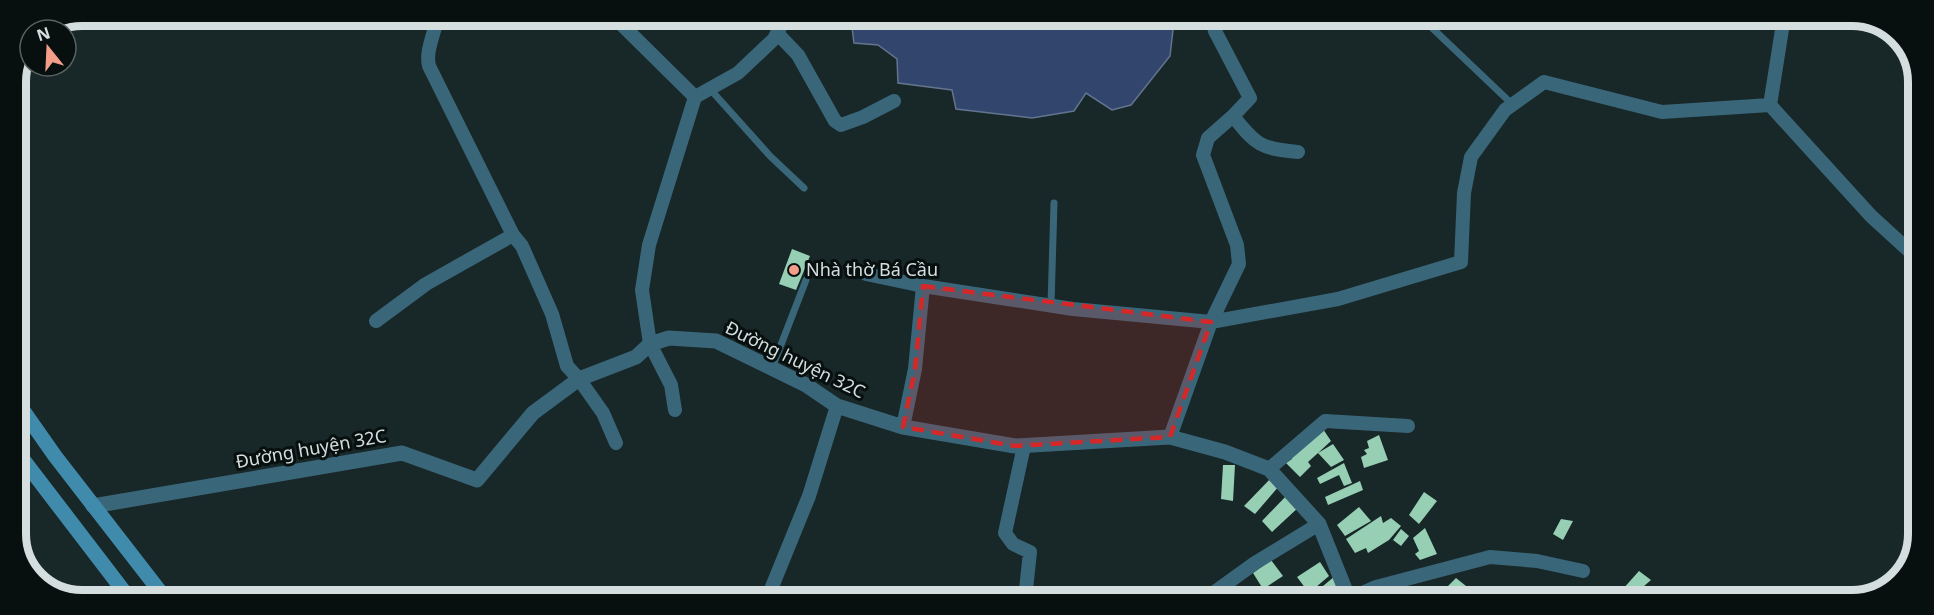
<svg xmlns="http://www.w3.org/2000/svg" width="1934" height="615" font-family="'Noto Sans',sans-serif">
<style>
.water{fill:#32466d;stroke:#63748f;stroke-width:1.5}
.building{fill:#96cfb4}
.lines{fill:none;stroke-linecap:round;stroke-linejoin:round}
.service{stroke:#3a667a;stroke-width:7}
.minor{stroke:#3a667a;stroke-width:14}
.tertiary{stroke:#3a667a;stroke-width:15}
.secondary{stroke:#408aab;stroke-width:15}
.marked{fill:#d62828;fill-opacity:0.2;stroke:#d62828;stroke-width:4.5;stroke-dasharray:12 8;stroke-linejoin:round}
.poi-dot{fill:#f49e89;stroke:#080f0f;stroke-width:2}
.labels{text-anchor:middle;stroke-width:6;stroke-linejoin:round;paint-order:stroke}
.poi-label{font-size:18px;fill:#d5dede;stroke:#080f0f;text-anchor:start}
.street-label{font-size:18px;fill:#d5dede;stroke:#080f0f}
.rim{fill:none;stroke:#d5dede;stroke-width:8}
</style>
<rect width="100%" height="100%" fill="#182727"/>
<!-- water -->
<path class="water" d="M 857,16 L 1174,16 L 1174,21 L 1170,56 L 1131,105 L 1112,110 L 1086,93 L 1074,111 L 1032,118 L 956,109 L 952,90 L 898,83 L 897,59 L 878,45 L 854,43 L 851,20 Z
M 413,592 L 451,595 L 456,598 L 407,598 Z"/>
<!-- building -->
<path class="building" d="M 792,249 L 810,256 L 796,290 L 779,284 Z
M 1323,429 L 1331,441 L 1318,453 L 1333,444 L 1344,460 L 1331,467 L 1318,453 L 1308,462 L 1311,466 L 1300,477 L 1286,463 L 1292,459 L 1288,454 Z
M 1379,435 L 1388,460 L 1364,468 L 1361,457 L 1367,454 L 1364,450 L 1369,448 L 1367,441 Z
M 1344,463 L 1352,483 L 1344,486 L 1339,475 L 1320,484 L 1317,478 Z
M 1223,465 L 1235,465 L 1233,501 L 1221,499 Z
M 1272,477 L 1280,485 L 1255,514 L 1244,506 Z
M 1360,481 L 1363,490 L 1328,505 L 1325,497 Z
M 1424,492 L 1437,501 L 1419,524 L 1409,515 Z
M 1288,494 L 1300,506 L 1272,532 L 1262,521 Z
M 1359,507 L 1371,521 L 1345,536 L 1337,525 Z
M 1381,516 L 1383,523 L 1391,518 L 1401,526 L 1389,540 L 1368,553 L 1366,548 L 1355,553 L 1346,539 Z
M 1561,519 L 1573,521 L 1563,540 L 1553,534 Z
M 1425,528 L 1437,554 L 1420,560 L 1415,554 L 1419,551 L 1413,538 Z
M 1401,529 L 1409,536 L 1401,546 L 1393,540 Z
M 1271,560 L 1283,576 L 1263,589 L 1253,573 Z
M 1320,562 L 1329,576 L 1309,593 L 1297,577 Z
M 1639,571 L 1651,580 L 1628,600 L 1613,600 Z
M 1335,576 L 1340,588 L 1333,599 L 1313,599 L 1311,596 Z
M 1456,578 L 1466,586 L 1454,599 L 1444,590 Z
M 1401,585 L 1406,599 L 1367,599 L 1371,594 Z
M 1417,587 L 1432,599 L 1407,599 Z
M 1590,587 L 1603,595 L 1600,600 L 1582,600 Z
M 1275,588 L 1282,599 L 1269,599 L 1265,595 Z
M 1667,588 L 1676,600 L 1651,600 Z"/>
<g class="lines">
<!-- service -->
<path class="service" d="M 1430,26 L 1512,104
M 710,89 L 770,156 L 804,188
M 1051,305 L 1054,203
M 772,368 L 806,280"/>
<!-- minor -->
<path class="minor" d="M 437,15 C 436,33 425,49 429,66 L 513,235 L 522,246 L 552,314 L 567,366 L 579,379 L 603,413 L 616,443
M 613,16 L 695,97
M 777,33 L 798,55 L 835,121 L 841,125 L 863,117 L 894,101
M 1770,105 L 1871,216 L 1918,259
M 1770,105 L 1784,17
M 1233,116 C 1256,145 1261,149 1298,152
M 866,274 L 923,286 L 1073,309 L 1211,322 L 1338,299 L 1461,262 L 1464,193 L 1471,157 L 1505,110 L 1544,82 L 1662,112 L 1770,105
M 376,321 L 426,284 L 513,235
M 675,410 L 671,385 L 650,344 L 642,290 L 649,245 L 695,97 L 738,73 L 774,39 L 786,16
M 903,427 L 915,369 L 923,286
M 1170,437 L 1211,322 L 1239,264 L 1237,245 L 1203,155 L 1208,138 L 1233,116 L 1250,98 L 1215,31 L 1211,16
M 1024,446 L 1005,533 L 1013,544 L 1030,552 L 1025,599
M 1269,469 L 1325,421 L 1408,426
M 767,599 L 809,496 L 837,406
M 1205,599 L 1255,563 L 1319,524
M 1349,599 L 1376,587 L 1490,557 L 1537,561 L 1583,571"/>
<!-- tertiary -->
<path class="tertiary" d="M 93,506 L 402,453 L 477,480 L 533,413 L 579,379 L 636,357 L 650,344 L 669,338 L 716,341 L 806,385 L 837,406 L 903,427 L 1015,446 L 1170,437 L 1225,452 L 1269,469 L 1319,524 L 1349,599"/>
<!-- secondary -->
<path class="secondary" d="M 15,399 L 55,456 L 165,598
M 15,449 L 129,598"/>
</g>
<!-- marked area -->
<path class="marked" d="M 923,286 L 1211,322 L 1170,437 L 1015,446 L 903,427 L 915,369 Z"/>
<!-- markers -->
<circle class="poi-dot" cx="794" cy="270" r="6"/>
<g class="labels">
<!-- poi labels -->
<g class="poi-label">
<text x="806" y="276">Nhà thờ Bá Cầu</text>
</g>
<!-- street labels -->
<g class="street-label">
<text transform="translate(795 360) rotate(26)" y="6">Đường huyện 32C</text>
<text transform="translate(311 449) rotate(-10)" y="6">Đường huyện 32C</text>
</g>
</g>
<!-- crop -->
<path d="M0 0H1934V615H0ZM82 26H1852A56 56 0 0 1 1908 82V534A56 56 0 0 1 1852 590H82A56 56 0 0 1 26 534V82A56 56 0 0 1 82 26Z" fill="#080f0f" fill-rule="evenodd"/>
<path class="rim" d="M82 26H1852A56 56 0 0 1 1908 82V534A56 56 0 0 1 1852 590H82A56 56 0 0 1 26 534V82A56 56 0 0 1 82 26Z"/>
<!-- north arrow -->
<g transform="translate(48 48) rotate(342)"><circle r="28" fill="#080f0f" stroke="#5a6262" stroke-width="1.5"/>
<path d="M0-4.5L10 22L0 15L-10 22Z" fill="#f49e89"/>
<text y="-9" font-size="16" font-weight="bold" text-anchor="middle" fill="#d5dede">N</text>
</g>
</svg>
